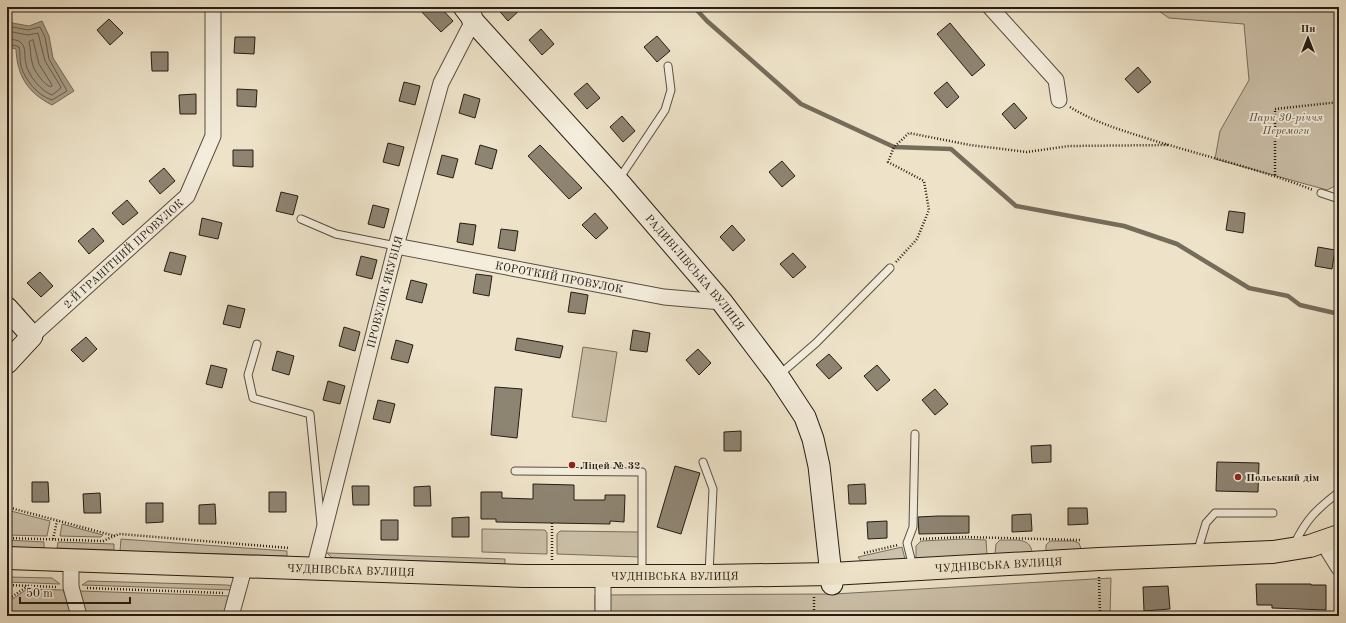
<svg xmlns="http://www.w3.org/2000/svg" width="1346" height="623" font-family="'Old Standard TT',serif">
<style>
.green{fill:#ccc1aa;stroke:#786f5f}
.water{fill:#aaa08b;stroke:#756c5b}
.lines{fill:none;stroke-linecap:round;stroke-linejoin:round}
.shore{stroke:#685e50;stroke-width:1}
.stream{stroke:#756c5b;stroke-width:4.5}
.building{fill:#8e8472;stroke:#251d14}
.lane-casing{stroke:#574e41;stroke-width:9}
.street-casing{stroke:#574e41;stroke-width:17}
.secondary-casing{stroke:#251d14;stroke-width:23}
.primary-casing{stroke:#251d14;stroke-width:24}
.path{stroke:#251d14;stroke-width:2.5;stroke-dasharray:1 2;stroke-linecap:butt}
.lane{stroke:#f4eddc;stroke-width:7}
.street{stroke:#f4eddc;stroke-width:15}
.secondary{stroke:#f4eddc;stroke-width:21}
.primary{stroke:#eee3c9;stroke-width:22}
.poi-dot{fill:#8f2418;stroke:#f4eddc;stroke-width:1.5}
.labels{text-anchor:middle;stroke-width:3.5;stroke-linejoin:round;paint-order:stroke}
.park-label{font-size:11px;font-style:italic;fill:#574e41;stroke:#f4eddc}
.street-label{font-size:11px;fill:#251d14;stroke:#f4eddc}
.poi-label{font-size:11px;font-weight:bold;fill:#251d14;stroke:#f4eddc;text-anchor:start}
</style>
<rect width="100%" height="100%" fill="#eee3c9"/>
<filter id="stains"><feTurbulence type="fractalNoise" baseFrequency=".005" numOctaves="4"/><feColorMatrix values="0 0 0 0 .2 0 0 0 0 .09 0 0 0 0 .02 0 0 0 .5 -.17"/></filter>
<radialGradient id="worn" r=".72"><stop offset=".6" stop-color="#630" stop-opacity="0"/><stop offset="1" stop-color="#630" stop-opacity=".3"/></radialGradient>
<!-- green -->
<path class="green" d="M 1153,7 L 1339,7 L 1339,184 L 1327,190 L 1215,159 L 1220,131 L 1249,80 L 1244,24 L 1169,18 Z
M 583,347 L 617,352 L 606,422 L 572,417 Z
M 7,510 L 50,521 L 47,536 L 7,535 Z
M 62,524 L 103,535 L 101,537 L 60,536 Z
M 482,529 L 545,530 L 547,533 L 547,554 L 482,552 Z
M 560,531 L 640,532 L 640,557 L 557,554 L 557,534 Z
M 121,539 L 287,551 L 287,556 L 120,551 Z
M 964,539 L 986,540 L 987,554 L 916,559 L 916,546 L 921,541 Z
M 7,540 L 44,542 L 44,548 L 7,547 Z
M 1000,540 C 1012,541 1030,536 1032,552 L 995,554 L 996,544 Z
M 1050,541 L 1074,541 L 1079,543 L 1081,549 L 1046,551 L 1046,545 Z
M 58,542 L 114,544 L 114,550 L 57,548 Z
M 902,547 L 905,559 L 862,562 L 858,557 Z
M 327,553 L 505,559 L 505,564 L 332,558 Z
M 7,577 L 52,578 L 60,584 L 7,582 Z
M 1111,578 L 1110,616 L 595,616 L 595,595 L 834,594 Z
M 88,581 L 227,585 L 233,586 L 234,590 L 82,585 Z
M 27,589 L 63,590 L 72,616 L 7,616 L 7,603 Z
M 80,591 L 232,596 L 226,616 L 87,616 Z"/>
<!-- water -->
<path class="water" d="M 42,21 L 49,36 L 53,58 L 74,91 L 52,105 C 28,93 17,76 16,49 L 7,47 L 7,22 L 29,26 Z"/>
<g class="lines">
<!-- shore -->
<path class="shore" d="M 7,26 L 28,30 L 40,27 L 45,37 L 49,59 L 67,91 L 52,100 C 38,96 25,80 21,66 C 19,60 21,53 19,47 L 7,43
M 7,31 L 28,35 L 38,33 L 45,61 L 61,87 L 60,89 L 52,95 C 41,91 28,75 26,64 C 24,57 26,51 23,45 L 19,41 L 7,38
M 33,40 L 39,64 L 52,85 L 51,87 C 44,85 33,70 32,62 C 30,55 31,49 29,42 Z"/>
<!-- stream -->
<path class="stream" d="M 694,7 L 707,21 L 801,104 L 894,147 L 951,149 L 1016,206 L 1124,226 L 1177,244 L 1249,288 L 1288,296 L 1300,305 L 1339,314"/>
</g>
<!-- building -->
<path class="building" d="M 417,7 L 440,7 L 453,21 L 441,32 Z
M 496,7 L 523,7 L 508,21 Z
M 109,19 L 123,33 L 110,45 L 97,30 Z
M 950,23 L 985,65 L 972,76 L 937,34 Z
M 541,29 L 554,44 L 542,55 L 529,40 Z
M 657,36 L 670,51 L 657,62 L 644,47 Z
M 235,37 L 255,37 L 254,54 L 234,53 Z
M 151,52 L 168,52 L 168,71 L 152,71 Z
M 1138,67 L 1151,82 L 1138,93 L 1125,79 Z
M 404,82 L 420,86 L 415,105 L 399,101 Z
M 947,82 L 959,97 L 947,108 L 934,93 Z
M 587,83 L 600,98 L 587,109 L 574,94 Z
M 237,89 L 257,90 L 256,107 L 237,106 Z
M 196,94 L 196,114 L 180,114 L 179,95 Z
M 464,94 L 480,99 L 475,118 L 459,113 Z
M 1014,103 L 1027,118 L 1015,129 L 1002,114 Z
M 622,116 L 635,131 L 623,142 L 610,127 Z
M 388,143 L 404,147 L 399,166 L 383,162 Z
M 480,145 L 497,150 L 492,169 L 475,164 Z
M 540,145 L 582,188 L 569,199 L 528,156 Z
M 233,150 L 253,150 L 253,167 L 233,166 Z
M 442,155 L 458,159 L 453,178 L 437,174 Z
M 782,161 L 795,176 L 782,187 L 769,172 Z
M 164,168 L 175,181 L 160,194 L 149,181 Z
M 281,192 L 298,196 L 293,215 L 276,211 Z
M 127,200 L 138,213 L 123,225 L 112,213 Z
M 373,205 L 389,209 L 384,228 L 368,224 Z
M 1229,211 L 1245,213 L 1243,233 L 1226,230 Z
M 595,213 L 608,228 L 596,239 L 582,225 Z
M 202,218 L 222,223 L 218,239 L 199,235 Z
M 460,223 L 476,225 L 473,245 L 457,242 Z
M 732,225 L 745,240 L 733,251 L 720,237 Z
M 93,228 L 104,241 L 89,254 L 78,241 Z
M 501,229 L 518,231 L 515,251 L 498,248 Z
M 1318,247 L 1335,250 L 1332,269 L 1315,266 Z
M 170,252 L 186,256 L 181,275 L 164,271 Z
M 793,253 L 806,267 L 793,278 L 780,264 Z
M 361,256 L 377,260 L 372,279 L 356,275 Z
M 40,272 L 53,286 L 41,297 L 27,283 Z
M 476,274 L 492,276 L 489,296 L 473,293 Z
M 411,280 L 427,284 L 422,303 L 406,299 Z
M 571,292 L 588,295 L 585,314 L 568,312 Z
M 228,305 L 245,309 L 240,328 L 223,324 Z
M 344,327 L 360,332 L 355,351 L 339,346 Z
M 633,330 L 650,333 L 647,352 L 630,350 Z
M 86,337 L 97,349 L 83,362 L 71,350 Z
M 517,338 L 563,346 L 560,358 L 515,350 Z
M 396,340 L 413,345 L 408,363 L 391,359 Z
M 698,349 L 711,363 L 699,375 L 686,360 Z
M 277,351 L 294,356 L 289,375 L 272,370 Z
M 829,354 L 842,368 L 829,379 L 816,365 Z
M 211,365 L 227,369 L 222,388 L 206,384 Z
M 877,365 L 890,380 L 877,391 L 864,376 Z
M 328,381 L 345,386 L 340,404 L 323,400 Z
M 495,387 L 522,389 L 517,438 L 491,435 Z
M 935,389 L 948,404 L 935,415 L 922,400 Z
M 378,400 L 395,404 L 390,423 L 373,419 Z
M 741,431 L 741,451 L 724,451 L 724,432 Z
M 1051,445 L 1051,462 L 1032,463 L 1031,446 Z
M 1217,462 L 1259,463 L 1258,492 L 1216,491 Z
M 675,466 L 700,473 L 681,534 L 657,527 Z
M 32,482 L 48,482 L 49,502 L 32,502 Z
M 533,484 L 574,485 L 574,500 L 605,500 L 605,495 L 625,495 L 624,522 L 610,521 L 610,524 L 552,523 L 496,522 L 496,519 L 481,519 L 481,492 L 502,492 L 502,498 L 533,499 Z
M 865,484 L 866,504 L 849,504 L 848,485 Z
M 352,486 L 369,486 L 369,505 L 353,505 Z
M 430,486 L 431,506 L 414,506 L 414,487 Z
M 269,492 L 286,492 L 286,512 L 269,512 Z
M 100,493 L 101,513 L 84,513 L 83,494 Z
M 146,503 L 163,503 L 163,522 L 146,523 Z
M 215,504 L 216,524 L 199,524 L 199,505 Z
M 1068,508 L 1087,508 L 1088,524 L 1068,525 Z
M 1031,514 L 1032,531 L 1012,532 L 1012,515 Z
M 938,516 L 969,516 L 969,533 L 919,534 L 918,517 Z
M 469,517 L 469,537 L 452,537 L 452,518 Z
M 381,520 L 398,520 L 398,540 L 381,540 Z
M 887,521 L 887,538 L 868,539 L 867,522 Z
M 1256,584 L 1311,584 L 1311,585 L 1326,585 L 1326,610 L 1272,608 L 1272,605 L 1257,605 Z
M 1168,586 L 1170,609 L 1144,611 L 1143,587 Z"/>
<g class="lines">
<defs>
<path id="lane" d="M 619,179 L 665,110 L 671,90 L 668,66
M 1321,193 L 1339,199
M 301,219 L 336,234 L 396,246
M 257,344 L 248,375 L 253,398 L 310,414 L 321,524
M 779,375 L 816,343 L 890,268
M 703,462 L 713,489 L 709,574
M 515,471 L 642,472 L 642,574
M 1294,545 C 1306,519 1317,509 1339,492
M 1197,553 L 1206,523 L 1215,513 L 1273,513
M 913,567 L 907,543 L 913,527 L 915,434"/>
<g id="street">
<path d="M 990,7 L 1056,80 L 1059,100"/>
<path id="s1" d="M 396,246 L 664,297 L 722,302"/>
<path id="s2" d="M 32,336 L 187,196 L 213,136 L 213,7"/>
<path d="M 1325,542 L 1329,552 L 1339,568"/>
<path d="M 71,560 L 71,587 L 79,616"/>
<path id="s3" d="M 314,569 L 396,246 L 441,83 L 473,21"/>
<path d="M 603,586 L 603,616"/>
<path d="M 231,616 L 242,576"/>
</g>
<g id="secondary">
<path id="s4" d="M 464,7 L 471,16 L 473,21 L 618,181 L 722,302 L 778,376 L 805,417 L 813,439 L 819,466 L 832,584"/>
<path d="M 7,308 L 32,336 L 7,363"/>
</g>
<g id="primary">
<path id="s5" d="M 7,558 L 525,576 L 709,576 L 831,574 L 1099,559 L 1273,552 L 1310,546 L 1339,536"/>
</g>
</defs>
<!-- lane casing -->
<use href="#lane" class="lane-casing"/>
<!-- street casing -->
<use href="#street" class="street-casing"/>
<!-- secondary casing -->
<use href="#secondary" class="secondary-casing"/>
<!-- primary casing -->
<use href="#primary" class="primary-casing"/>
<!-- path -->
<path class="path" d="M 1070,107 C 1096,123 1121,130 1149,139 C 1204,156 1259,169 1313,190
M 1275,175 L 1275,109 L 1339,102
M 896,262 L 917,239 L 929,210 L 924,181 L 888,162 L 894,147 L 909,133 L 970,145 L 1027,152 L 1069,146 L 1169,145
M 7,507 L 115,536
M 7,538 L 103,541 L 119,534 L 289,548
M 53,539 L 57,521
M 920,539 L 965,537 L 1080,540
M 864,553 L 898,545
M 552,560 L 552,523
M 1099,577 L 1100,616
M 7,585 L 56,587
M 87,588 L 224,593
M 814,597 L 814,616
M 7,600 L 28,586"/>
<!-- lane -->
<use href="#lane" class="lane"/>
<!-- street -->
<use href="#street" class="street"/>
<!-- secondary -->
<use href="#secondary" class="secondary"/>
<!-- primary -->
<use href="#primary" class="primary"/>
</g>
<!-- markers -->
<g class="poi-dot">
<circle cx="572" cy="465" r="4"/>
<circle cx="1238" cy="477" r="4"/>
</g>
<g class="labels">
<!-- park labels -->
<g class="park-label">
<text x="1286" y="121">Парк 30-річчя<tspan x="1286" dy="13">Перемоги</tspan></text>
</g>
<!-- street labels -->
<g class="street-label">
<text dy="4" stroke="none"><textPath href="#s2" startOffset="123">2-Й ГРАНІТНИЙ ПРОВУЛОК</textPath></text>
<text dy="4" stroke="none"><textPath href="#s4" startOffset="352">РАДИВІЛІВСЬКА ВУЛИЦЯ</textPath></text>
<text dy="4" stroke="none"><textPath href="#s1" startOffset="166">КОРОТКИЙ ПРОВУЛОК</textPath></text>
<text dy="4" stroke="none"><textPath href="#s3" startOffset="286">ПРОВУЛОК ЯКУБЦЯ</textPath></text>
<text dy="4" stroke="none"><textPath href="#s5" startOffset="992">ЧУДНІВСЬКА ВУЛИЦЯ</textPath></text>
<text dy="4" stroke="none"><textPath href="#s5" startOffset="344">ЧУДНІВСЬКА ВУЛИЦЯ</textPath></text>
<text dy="4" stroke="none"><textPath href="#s5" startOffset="668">ЧУДНІВСЬКА ВУЛИЦЯ</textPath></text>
</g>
<!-- poi labels -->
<g class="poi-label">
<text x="580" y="469">Ліцей № 32</text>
<text x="1246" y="481">Польський дім</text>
</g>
</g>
<!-- margin -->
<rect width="1346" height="623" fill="none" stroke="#eee3c9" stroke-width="24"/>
<rect x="8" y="8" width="1330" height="607" fill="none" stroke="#251d14" stroke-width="2"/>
<rect x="12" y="12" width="1322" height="599" fill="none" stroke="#251d14"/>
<!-- north arrow -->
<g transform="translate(1308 38)" stroke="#f4eddc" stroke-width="3" paint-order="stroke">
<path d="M0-3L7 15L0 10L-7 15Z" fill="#251d14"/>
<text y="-6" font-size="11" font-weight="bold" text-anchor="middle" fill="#251d14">Пн</text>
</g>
<!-- scale -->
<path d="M20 597v6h110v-6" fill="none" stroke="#251d14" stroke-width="2"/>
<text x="26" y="597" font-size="12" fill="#251d14" stroke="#f4eddc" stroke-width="3" paint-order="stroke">50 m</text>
<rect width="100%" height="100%" filter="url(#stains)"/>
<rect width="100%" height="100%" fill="url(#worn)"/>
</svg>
